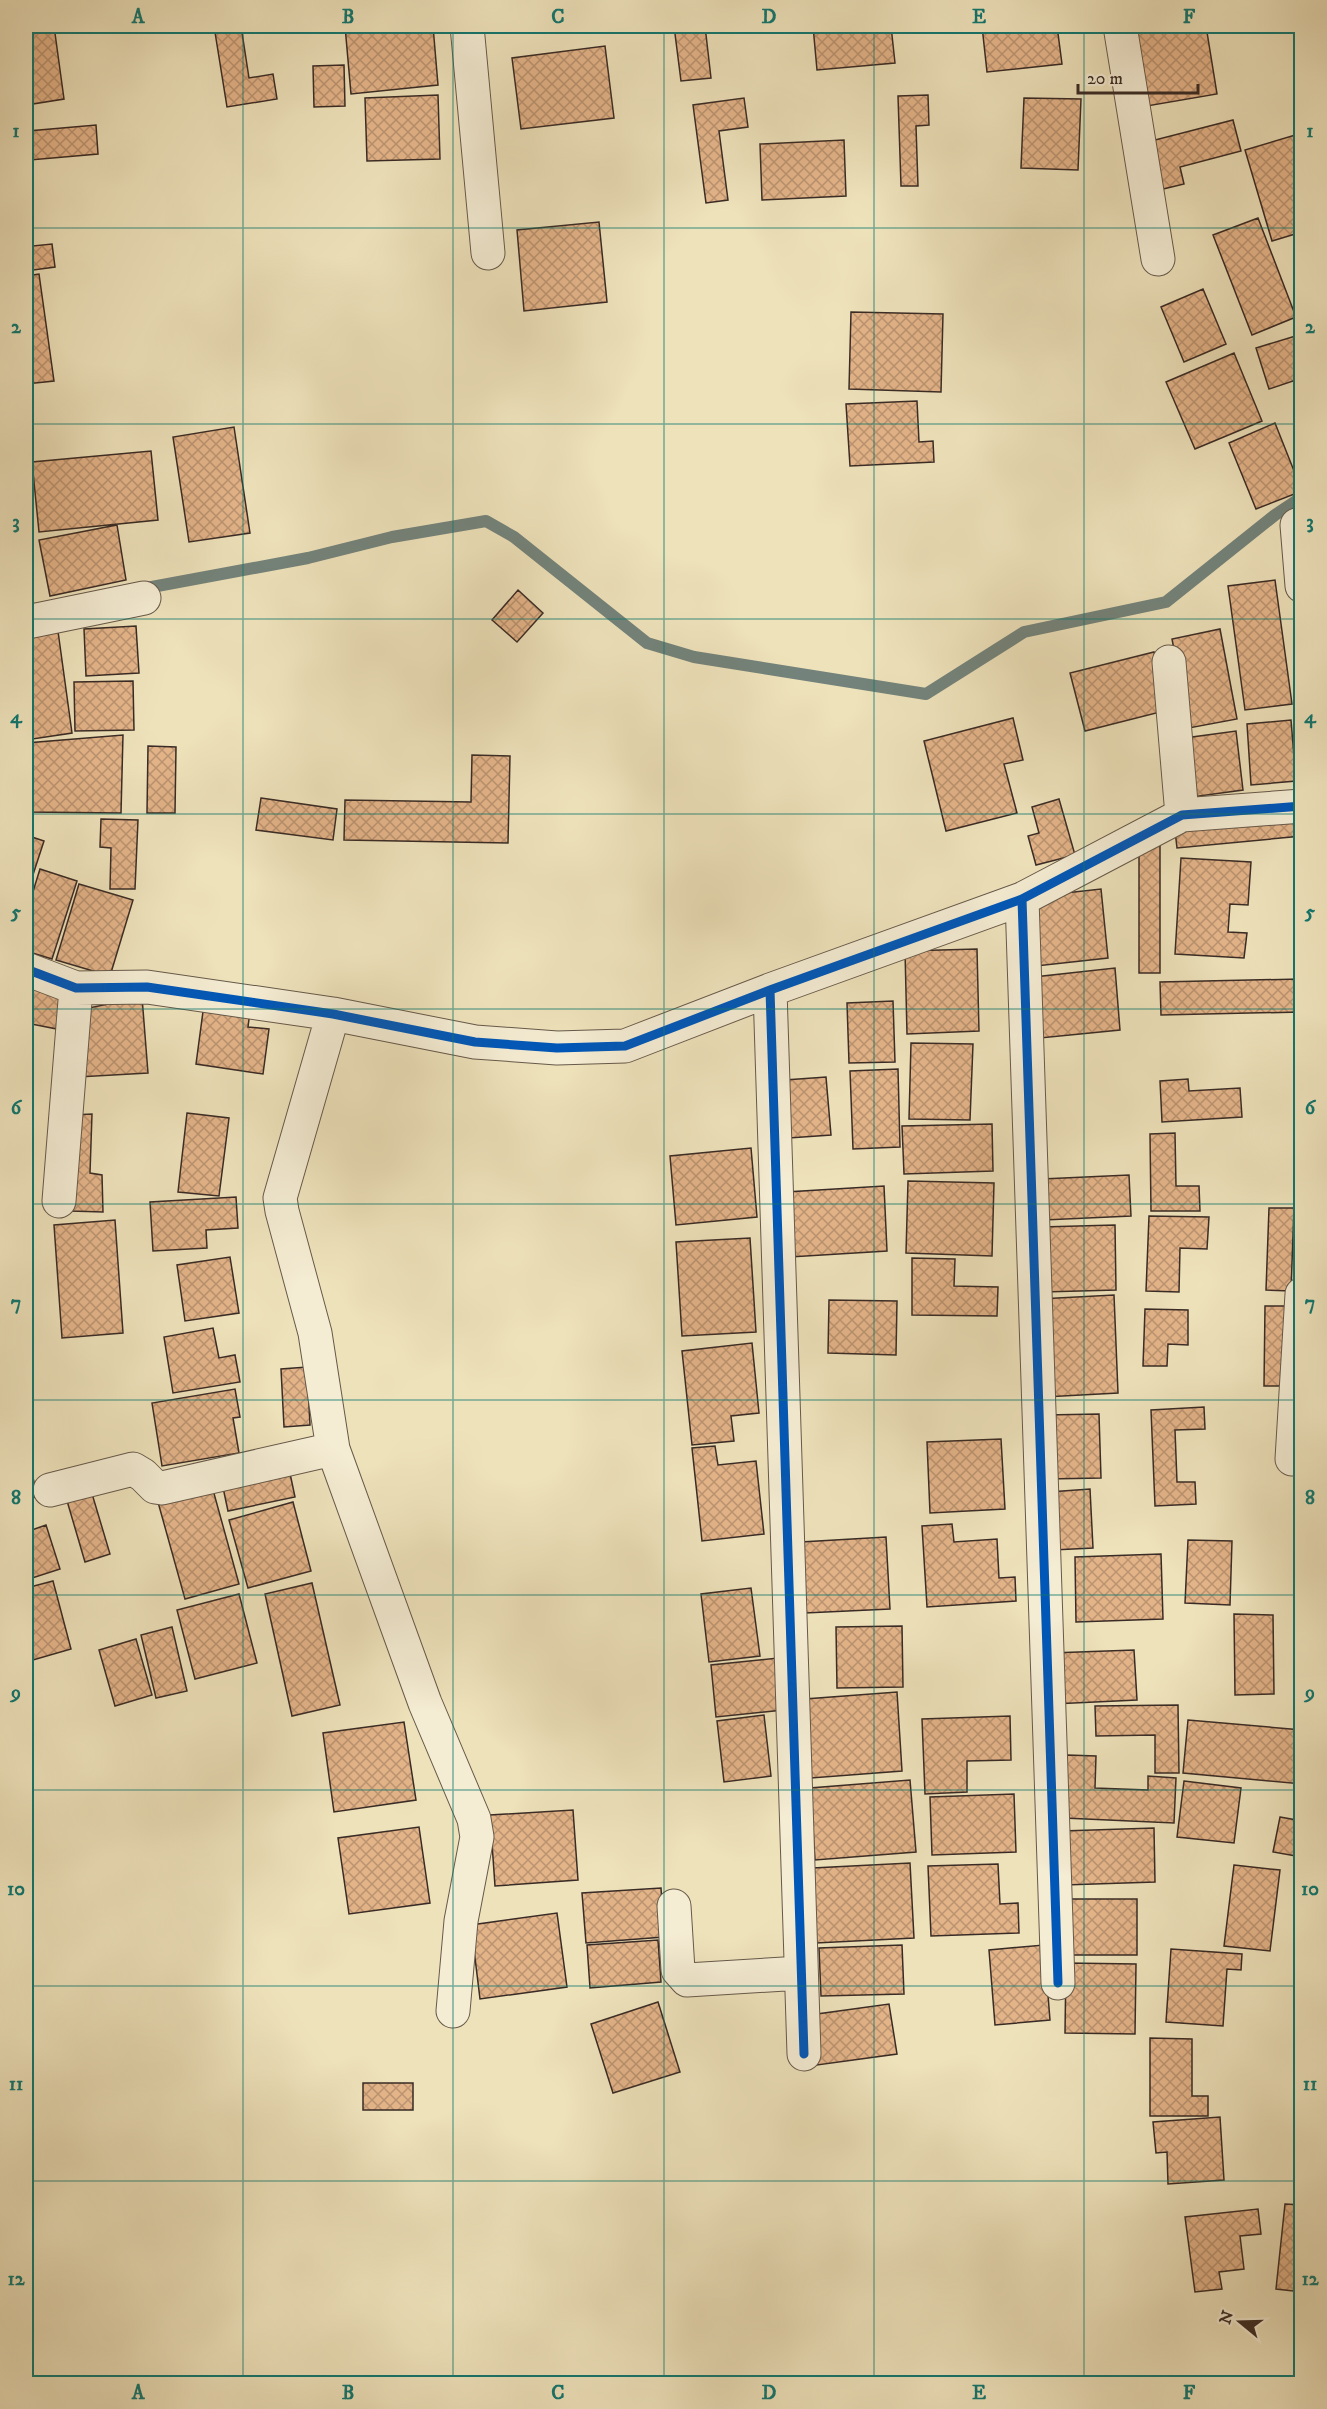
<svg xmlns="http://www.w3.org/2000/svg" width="1327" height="2409" font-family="'IM FELL DW Pica',serif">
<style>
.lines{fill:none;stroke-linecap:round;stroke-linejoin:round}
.stream{stroke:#73837b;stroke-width:12}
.building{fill:url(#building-cross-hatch);stroke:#392b25;stroke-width:1.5}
.minor-casing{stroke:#66594a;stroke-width:35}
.minor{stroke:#f4ecd3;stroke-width:33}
.cycleway-casing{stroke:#f4ecd3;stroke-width:13}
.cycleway{stroke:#0057b8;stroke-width:9}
.grid{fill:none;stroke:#0f766e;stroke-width:1.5;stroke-opacity:0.55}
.neatline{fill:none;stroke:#0f766e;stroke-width:2}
.grid-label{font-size:20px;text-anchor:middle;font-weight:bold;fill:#0f766e}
</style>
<defs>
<pattern id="building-cross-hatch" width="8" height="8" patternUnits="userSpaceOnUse" patternTransform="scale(1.5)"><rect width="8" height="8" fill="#e4b489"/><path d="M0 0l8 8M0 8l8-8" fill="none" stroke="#ba9370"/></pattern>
</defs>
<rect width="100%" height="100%" fill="#eee2bb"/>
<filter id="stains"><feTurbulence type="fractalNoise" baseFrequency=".00333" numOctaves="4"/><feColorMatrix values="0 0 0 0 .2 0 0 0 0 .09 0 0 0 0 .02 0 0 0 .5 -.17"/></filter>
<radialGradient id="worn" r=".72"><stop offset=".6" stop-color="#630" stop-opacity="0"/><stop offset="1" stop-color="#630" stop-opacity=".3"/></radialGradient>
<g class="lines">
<!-- stream -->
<path class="stream" d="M 141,589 L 308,558 L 392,537 L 486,521 L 514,537 L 647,643 L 694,657 L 926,694 L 1024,632 L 1166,602 L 1275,515 L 1302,497"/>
</g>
<!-- building -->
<path class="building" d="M 26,26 L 54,26 L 64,99 L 26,105 Z
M 214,26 L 241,26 L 249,78 L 273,74 L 277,99 L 227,107 Z
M 345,26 L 433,26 L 438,85 L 351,94 Z
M 509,26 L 601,26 L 601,27 L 510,33 Z
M 674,26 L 705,26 L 711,78 L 681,81 Z
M 813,26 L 891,26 L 895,63 L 817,70 Z
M 982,26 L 1057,26 L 1062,64 L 987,72 Z
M 1177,26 L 1206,26 L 1217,94 L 1147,106 L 1135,33 Z
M 605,46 L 614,118 L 521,129 L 512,58 Z
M 344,65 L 345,106 L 314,107 L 313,66 Z
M 438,95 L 440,159 L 367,161 L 365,98 Z
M 928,95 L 929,125 L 916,126 L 918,186 L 901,186 L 898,96 Z
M 744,98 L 748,127 L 719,131 L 728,200 L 706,203 L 693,105 Z
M 1024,98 L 1081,99 L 1078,170 L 1021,168 Z
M 1233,120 L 1241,151 L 1180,167 L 1184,184 L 1163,189 L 1151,141 Z
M 96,125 L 98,154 L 30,160 L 28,131 Z
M 1302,133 L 1302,206 L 1299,207 L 1302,232 L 1272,241 L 1245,150 Z
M 844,140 L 846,196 L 762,200 L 760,144 Z
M 26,184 L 33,246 L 52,244 L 55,267 L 26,271 Z
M 1258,218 L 1296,317 L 1252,335 L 1213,235 Z
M 599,222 L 607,302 L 524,311 L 517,230 Z
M 39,274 L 54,381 L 26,384 L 26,276 Z
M 1203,289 L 1226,344 L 1184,362 L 1161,307 Z
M 851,312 L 943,314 L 941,392 L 849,389 Z
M 1302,334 L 1302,378 L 1269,389 L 1256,348 Z
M 1234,353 L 1262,421 L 1195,449 L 1166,382 Z
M 917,401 L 919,442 L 933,441 L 934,462 L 850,466 L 846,404 Z
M 1275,423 L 1302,491 L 1256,509 L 1229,443 Z
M 234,427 L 250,533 L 189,542 L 173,437 Z
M 151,451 L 158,520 L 39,532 L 32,462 Z
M 117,525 L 126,580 L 50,596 L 39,540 Z
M 1275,580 L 1292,704 L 1245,710 L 1228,586 Z
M 518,590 L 543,613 L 517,642 L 492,620 Z
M 57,624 L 72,733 L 26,740 L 26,629 Z
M 136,626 L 139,673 L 86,676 L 84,629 Z
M 1220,629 L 1237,719 L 1189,728 L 1172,639 Z
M 1154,652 L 1168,710 L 1085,731 L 1070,673 Z
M 133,681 L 134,730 L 75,731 L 74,682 Z
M 1013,718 L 1023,760 L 1004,764 L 1017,813 L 946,831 L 924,741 Z
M 1291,720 L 1296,781 L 1251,785 L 1247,724 Z
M 1236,731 L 1243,790 L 1192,797 L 1185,738 Z
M 123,735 L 121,813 L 26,812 L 26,743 Z
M 148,746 L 176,747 L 175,813 L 147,813 Z
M 472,755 L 510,756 L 508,843 L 344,840 L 345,800 L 471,802 Z
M 261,798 L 337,809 L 333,840 L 256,830 Z
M 1059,799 L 1075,855 L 1036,865 L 1028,836 L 1039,833 L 1032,807 Z
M 1302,809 L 1302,836 L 1177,848 L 1174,822 Z
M 101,819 L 138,820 L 135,889 L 110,889 L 111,848 L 100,847 Z
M 26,835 L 44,841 L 27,893 L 26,892 Z
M 1139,846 L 1160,846 L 1160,973 L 1139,973 Z
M 1181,858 L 1251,862 L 1248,905 L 1230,904 L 1228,932 L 1247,933 L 1244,958 L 1175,954 Z
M 40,869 L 77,881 L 52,959 L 26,951 L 26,914 Z
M 79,884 L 133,900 L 110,976 L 56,960 Z
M 1101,889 L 1108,958 L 1036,966 L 1029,897 Z
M 977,949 L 979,1031 L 907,1034 L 905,951 Z
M 1115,968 L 1120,1030 L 1040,1038 L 1034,977 Z
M 1300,979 L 1301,1012 L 1161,1015 L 1160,982 Z
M 26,983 L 65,991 L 57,1029 L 26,1023 Z
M 142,997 L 148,1073 L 78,1077 L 79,1010 Z
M 893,1001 L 895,1062 L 849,1063 L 847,1003 Z
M 204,1004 L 250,1011 L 248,1027 L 269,1029 L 263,1074 L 196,1064 Z
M 911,1043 L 973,1044 L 970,1120 L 909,1119 Z
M 898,1069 L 900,1147 L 853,1149 L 850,1071 Z
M 826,1077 L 831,1135 L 789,1138 L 785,1080 Z
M 1188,1079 L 1189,1091 L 1240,1088 L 1242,1117 L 1162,1122 L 1160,1081 Z
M 26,1094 L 29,1094 L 30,1175 L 26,1175 Z
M 187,1113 L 229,1118 L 219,1196 L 178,1192 Z
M 92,1114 L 90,1173 L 102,1175 L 103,1212 L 70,1211 L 72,1115 Z
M 992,1124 L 993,1171 L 904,1174 L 902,1126 Z
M 1175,1133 L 1176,1186 L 1199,1186 L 1200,1211 L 1151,1211 L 1150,1134 Z
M 751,1148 L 757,1217 L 676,1225 L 670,1156 Z
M 1129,1175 L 1131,1216 L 1044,1220 L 1042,1179 Z
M 908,1181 L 994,1183 L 992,1256 L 906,1253 Z
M 884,1186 L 887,1251 L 790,1257 L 786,1192 Z
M 236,1197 L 238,1228 L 206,1230 L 207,1248 L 153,1251 L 150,1202 Z
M 1269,1208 L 1294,1208 L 1291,1291 L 1266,1290 Z
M 1149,1216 L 1209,1217 L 1207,1249 L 1180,1248 L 1179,1292 L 1146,1291 Z
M 115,1220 L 123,1333 L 62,1338 L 54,1225 Z
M 1115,1225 L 1116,1290 L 1043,1292 L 1041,1227 Z
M 750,1238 L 756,1332 L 682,1336 L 676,1242 Z
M 230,1257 L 239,1313 L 185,1321 L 177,1265 Z
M 912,1258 L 955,1259 L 954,1286 L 998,1287 L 997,1316 L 912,1315 Z
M 1114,1295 L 1118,1393 L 1044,1397 L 1039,1299 Z
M 829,1300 L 897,1301 L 896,1355 L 828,1353 Z
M 1265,1306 L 1288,1306 L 1289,1386 L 1264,1386 Z
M 1145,1309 L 1188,1310 L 1188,1345 L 1168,1344 L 1167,1366 L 1143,1366 Z
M 213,1328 L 219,1358 L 235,1355 L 240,1382 L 173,1393 L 164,1337 Z
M 752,1343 L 759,1413 L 731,1416 L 734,1441 L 692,1445 L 682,1351 Z
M 307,1367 L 310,1425 L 284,1427 L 281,1369 Z
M 235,1389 L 240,1417 L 233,1418 L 239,1453 L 162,1466 L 152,1403 Z
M 1204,1407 L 1205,1429 L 1175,1430 L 1177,1482 L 1195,1482 L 1196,1504 L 1155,1506 L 1151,1410 Z
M 1099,1414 L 1101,1478 L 1047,1479 L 1045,1415 Z
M 1001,1439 L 1005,1509 L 930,1513 L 927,1442 Z
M 715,1446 L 718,1465 L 756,1461 L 764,1534 L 702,1541 L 692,1448 Z
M 29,1458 L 37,1497 L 26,1499 L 26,1459 Z
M 288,1464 L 295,1497 L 228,1511 L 221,1478 Z
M 210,1479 L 239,1584 L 185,1599 L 156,1495 Z
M 90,1487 L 110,1554 L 85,1562 L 65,1494 Z
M 1090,1489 L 1093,1548 L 1053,1550 L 1049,1492 Z
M 293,1502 L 311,1571 L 248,1588 L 229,1520 Z
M 952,1524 L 954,1542 L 997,1539 L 999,1578 L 1015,1577 L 1016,1601 L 927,1607 L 922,1526 Z
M 46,1525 L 60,1569 L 26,1580 L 26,1532 Z
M 886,1537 L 890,1609 L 805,1613 L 801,1542 Z
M 1188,1540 L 1232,1541 L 1230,1605 L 1185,1603 Z
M 1161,1554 L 1163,1619 L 1076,1622 L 1075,1557 Z
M 53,1581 L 71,1649 L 26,1662 L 26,1588 Z
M 312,1583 L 340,1705 L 292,1716 L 265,1594 Z
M 751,1588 L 760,1656 L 709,1662 L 701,1594 Z
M 239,1594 L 257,1663 L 195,1679 L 177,1610 Z
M 1234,1614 L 1273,1615 L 1274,1694 L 1235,1695 Z
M 902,1626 L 903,1687 L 837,1688 L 836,1627 Z
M 172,1627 L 187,1691 L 156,1698 L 141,1635 Z
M 136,1639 L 152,1695 L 115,1706 L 99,1650 Z
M 1134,1650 L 1137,1700 L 1053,1704 L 1051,1653 Z
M 778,1658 L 783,1710 L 716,1717 L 711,1665 Z
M 897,1692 L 902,1771 L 811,1778 L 805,1699 Z
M 1178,1705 L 1179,1773 L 1155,1773 L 1155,1735 L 1096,1736 L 1095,1706 Z
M 764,1715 L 771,1776 L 724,1782 L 717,1721 Z
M 1010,1716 L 1011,1760 L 967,1761 L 967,1792 L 925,1794 L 922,1719 Z
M 1188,1720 L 1302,1730 L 1302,1784 L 1183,1773 Z
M 404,1722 L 416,1800 L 334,1812 L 323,1733 Z
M 1067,1755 L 1096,1756 L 1095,1788 L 1148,1790 L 1148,1776 L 1176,1778 L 1174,1823 L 1064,1818 Z
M 910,1780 L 916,1852 L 815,1860 L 810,1788 Z
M 1184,1781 L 1241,1788 L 1234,1843 L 1177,1837 Z
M 1014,1794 L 1016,1852 L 932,1855 L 930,1797 Z
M 573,1810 L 578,1880 L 495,1886 L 490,1815 Z
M 1280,1817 L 1302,1821 L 1302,1857 L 1273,1852 Z
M 419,1827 L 430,1903 L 349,1914 L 338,1838 Z
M 1154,1828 L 1155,1882 L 1064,1885 L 1062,1831 Z
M 910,1863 L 914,1938 L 816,1943 L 813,1868 Z
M 998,1864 L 1000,1904 L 1018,1903 L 1019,1933 L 931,1936 L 928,1866 Z
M 1234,1865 L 1280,1870 L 1270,1951 L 1224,1946 Z
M 661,1888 L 664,1937 L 586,1943 L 582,1893 Z
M 1061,1899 L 1137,1899 L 1137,1955 L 1062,1955 Z
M 557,1913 L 567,1987 L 480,1999 L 471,1925 Z
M 658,1940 L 661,1982 L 590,1988 L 587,1945 Z
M 902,1945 L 904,1994 L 821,1996 L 819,1948 Z
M 1044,1945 L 1050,2020 L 995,2025 L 989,1950 Z
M 1171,1949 L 1242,1954 L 1241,1970 L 1227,1969 L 1223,2026 L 1166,2022 Z
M 1066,1963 L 1136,1964 L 1135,2034 L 1065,2033 Z
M 658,2002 L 680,2072 L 613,2093 L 591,2024 Z
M 889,2004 L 897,2054 L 817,2065 L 810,2015 Z
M 1150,2038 L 1192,2039 L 1192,2096 L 1208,2096 L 1208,2116 L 1150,2116 Z
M 363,2083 L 413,2083 L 413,2110 L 363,2110 Z
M 1220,2117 L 1224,2180 L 1168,2184 L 1167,2152 L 1156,2153 L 1153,2122 Z
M 1285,2204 L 1302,2205 L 1302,2292 L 1276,2289 Z
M 1258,2209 L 1261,2234 L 1240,2236 L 1244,2269 L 1219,2272 L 1222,2289 L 1195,2292 L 1185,2217 Z"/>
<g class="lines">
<defs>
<path id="minor" d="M 467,26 L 488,253
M 1120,26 L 1158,259
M 1297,525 L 1302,586
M 26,618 L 32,621 L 144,598
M 1169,662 L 1182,815
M 1022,899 L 1058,1983
M 26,969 L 76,988 L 147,987 L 333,1014 L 475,1042 L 557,1048 L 625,1046 L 770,990 L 1022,899 L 1182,815 L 1302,806
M 770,990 L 804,2054
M 333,1014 L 280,1198 L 282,1211 L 315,1333 L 333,1449 L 425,1703 L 474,1819 L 477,1837 L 461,1921 L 453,2011
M 59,1201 L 76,988
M 1292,1459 L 1302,1294
M 50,1490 L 133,1469 L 143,1475 L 155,1487 L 162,1488 L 333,1449
M 674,1906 L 678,1970 L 687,1980 L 801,1973"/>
</defs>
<!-- minor casing -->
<use href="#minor" class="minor-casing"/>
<!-- minor -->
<use href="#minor" class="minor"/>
<defs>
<path id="cycleway" d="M 1022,899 L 1058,1983
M 26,969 L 76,988 L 147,987 L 333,1014 L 475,1042 L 557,1048 L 625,1046 L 770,990 L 1022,899 L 1182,815 L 1302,806
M 770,990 L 804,2054"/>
</defs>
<!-- cycleway casing -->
<use href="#cycleway" class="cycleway-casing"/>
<!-- cycleway -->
<use href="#cycleway" class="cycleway"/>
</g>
<!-- grid -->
<path class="grid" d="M 243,26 L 243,2384M 453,26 L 453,2384M 664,26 L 664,2384M 874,26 L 874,2384M 1084,26 L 1084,2384M 26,228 L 1302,228M 26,424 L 1302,424M 26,619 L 1302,619M 26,814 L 1302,814M 26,1009 L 1302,1009M 26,1204 L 1302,1204M 26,1400 L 1302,1400M 26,1595 L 1302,1595M 26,1790 L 1302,1790M 26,1986 L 1302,1986M 26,2181 L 1302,2181"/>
<!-- margin -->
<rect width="1327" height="2409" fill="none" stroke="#eee2bb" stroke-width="66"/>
<!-- north arrow -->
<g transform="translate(1240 2322) rotate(289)" stroke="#f4ecd3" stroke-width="4.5" paint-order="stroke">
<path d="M0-4.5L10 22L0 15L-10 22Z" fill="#392b25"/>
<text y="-9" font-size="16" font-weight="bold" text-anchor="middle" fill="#392b25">N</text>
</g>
<!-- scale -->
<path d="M1078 84v9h120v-9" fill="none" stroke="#392b25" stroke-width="3"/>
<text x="1087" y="84" font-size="18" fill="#392b25" stroke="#f4ecd3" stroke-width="4.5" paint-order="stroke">20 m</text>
<rect x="33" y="33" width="1261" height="2343" class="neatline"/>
<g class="grid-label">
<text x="138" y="23">A</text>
<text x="348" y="23">B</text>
<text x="558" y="23">C</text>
<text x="769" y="23">D</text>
<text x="979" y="23">E</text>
<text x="1189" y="23">F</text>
<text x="16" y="137">1</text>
<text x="1310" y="137">1</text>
<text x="16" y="333">2</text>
<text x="1310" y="333">2</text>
<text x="16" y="528">3</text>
<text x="1310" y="528">3</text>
<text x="16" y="723">4</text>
<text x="1310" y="723">4</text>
<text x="16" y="918">5</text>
<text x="1310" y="918">5</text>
<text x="16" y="1114">6</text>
<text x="1310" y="1114">6</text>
<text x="16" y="1309">7</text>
<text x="1310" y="1309">7</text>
<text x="16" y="1504">8</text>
<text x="1310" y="1504">8</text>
<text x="16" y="1699">9</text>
<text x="1310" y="1699">9</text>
<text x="16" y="1895">10</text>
<text x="1310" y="1895">10</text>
<text x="16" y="2090">11</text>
<text x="1310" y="2090">11</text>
<text x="16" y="2285">12</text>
<text x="1310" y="2285">12</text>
<text x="138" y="2399">A</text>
<text x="348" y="2399">B</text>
<text x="558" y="2399">C</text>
<text x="769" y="2399">D</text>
<text x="979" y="2399">E</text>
<text x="1189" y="2399">F</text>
</g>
<rect width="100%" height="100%" filter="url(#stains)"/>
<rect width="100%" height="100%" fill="url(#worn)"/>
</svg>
